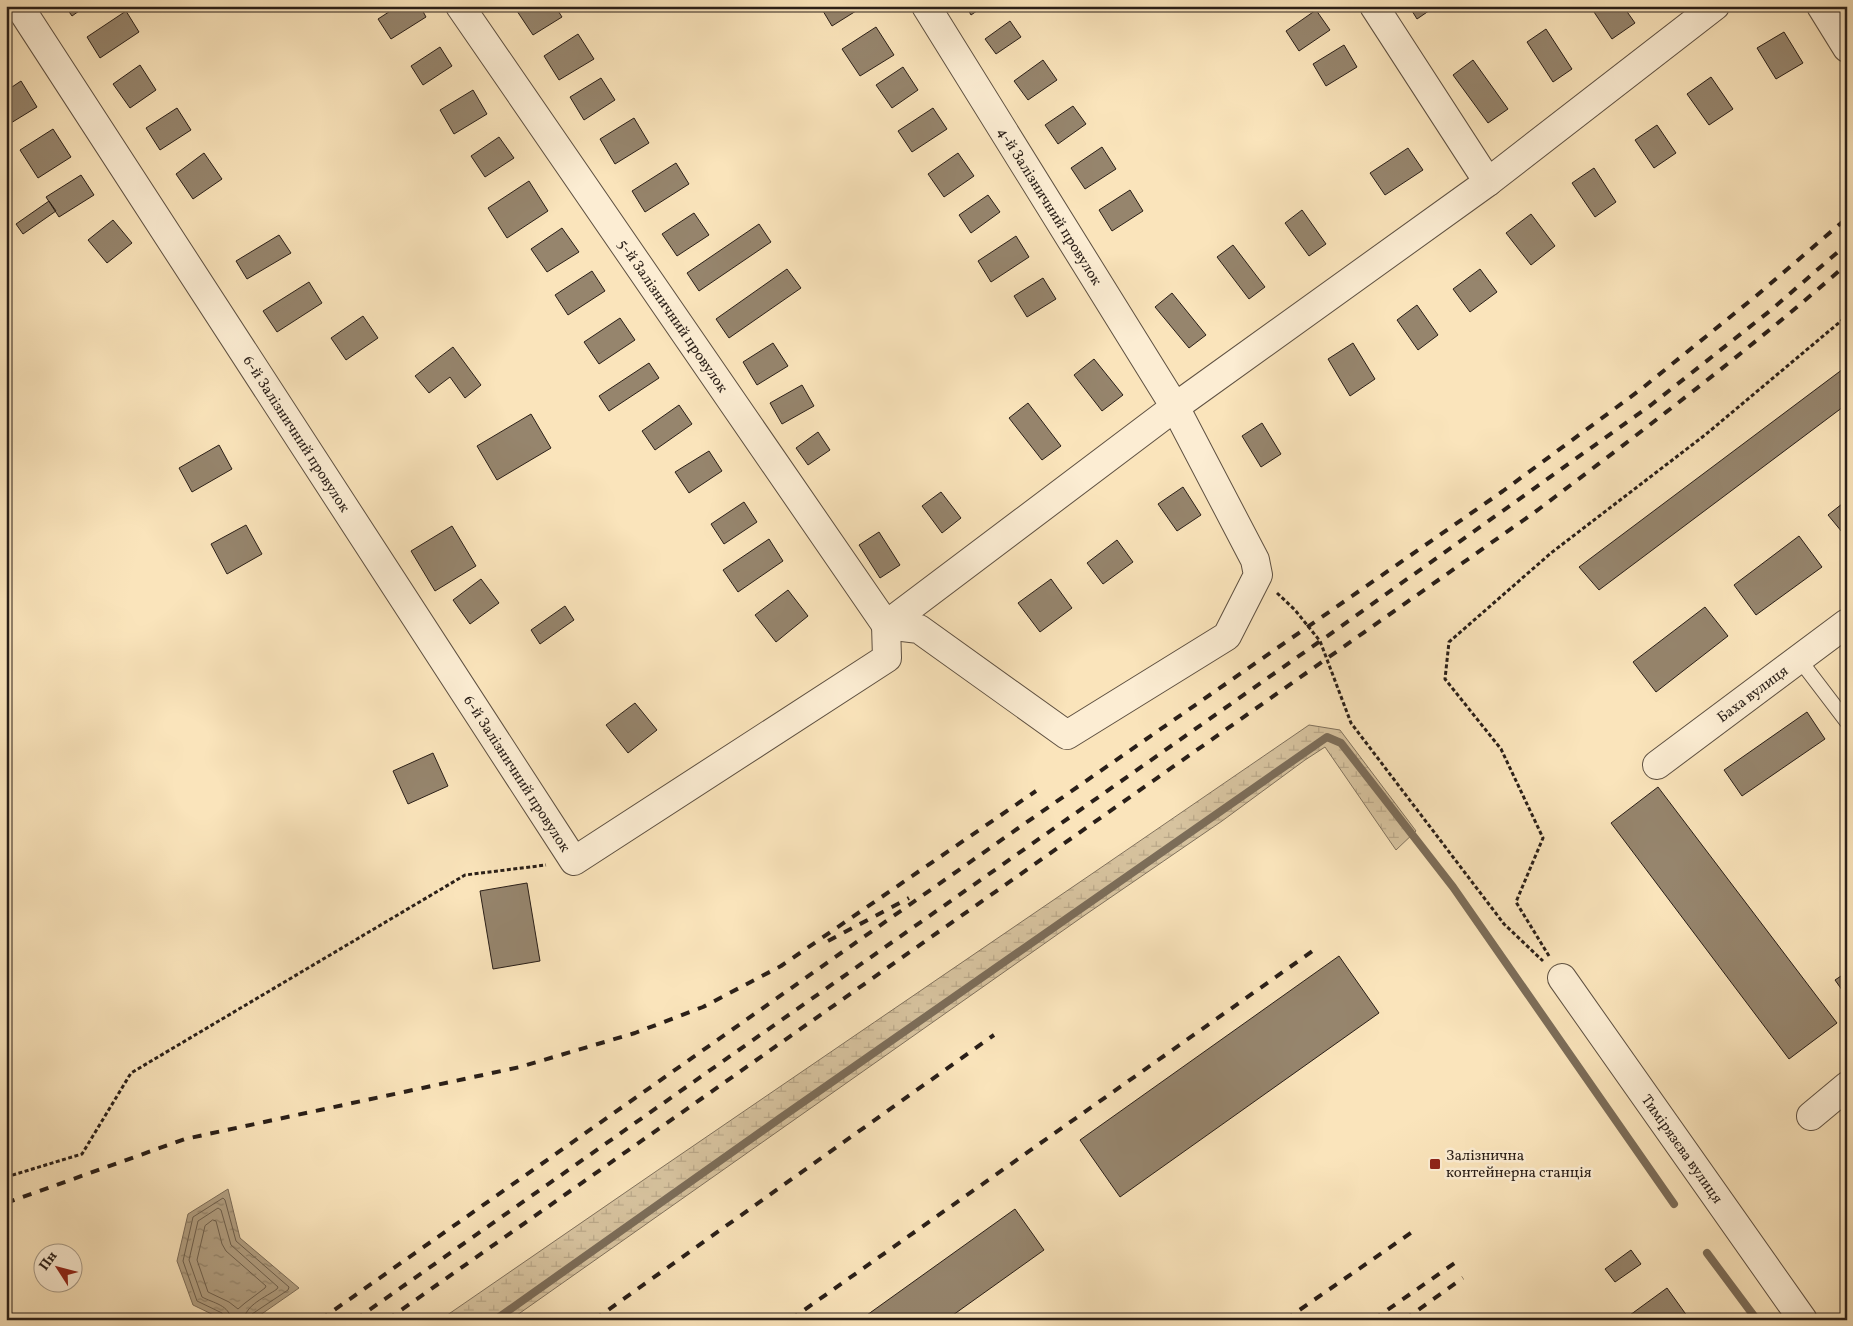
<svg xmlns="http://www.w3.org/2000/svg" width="1853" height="1326" font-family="Vollkorn,serif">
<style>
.wetland{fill:url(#wetland-marsh);stroke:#80715c}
.water{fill:url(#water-ripples);stroke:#7c6d59}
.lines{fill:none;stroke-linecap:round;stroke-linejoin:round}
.shore{stroke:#6e604e;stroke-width:1}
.stream{stroke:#7c6d59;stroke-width:8}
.building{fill:#96856d;stroke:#2a1f18}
.service-casing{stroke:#5e5041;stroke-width:16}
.minor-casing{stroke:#5e5041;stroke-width:30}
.path{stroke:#2a1f18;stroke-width:3;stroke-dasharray:4 2.5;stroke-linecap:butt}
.service{stroke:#fcedd3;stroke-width:14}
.minor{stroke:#fcedd3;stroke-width:28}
.rail{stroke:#2a1f18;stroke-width:4;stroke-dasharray:9 9;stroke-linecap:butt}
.poi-dot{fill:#8f2418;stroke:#fcedd3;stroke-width:2}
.labels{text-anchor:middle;stroke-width:5;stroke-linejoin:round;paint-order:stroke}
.street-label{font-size:15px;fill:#2a1f18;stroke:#fcedd3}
.poi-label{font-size:15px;fill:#2a1f18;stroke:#fcedd3;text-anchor:start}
</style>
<defs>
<pattern id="wetland-marsh" width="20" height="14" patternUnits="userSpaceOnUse" patternTransform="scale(1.25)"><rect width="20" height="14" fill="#d7c39f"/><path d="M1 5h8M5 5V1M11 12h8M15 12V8" fill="none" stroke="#b9a788"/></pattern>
<pattern id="water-ripples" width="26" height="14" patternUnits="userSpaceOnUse" patternTransform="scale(1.25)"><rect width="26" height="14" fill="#b3a184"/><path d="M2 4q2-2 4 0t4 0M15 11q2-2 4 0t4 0" fill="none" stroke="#92836b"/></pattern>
</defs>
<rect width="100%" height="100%" fill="#fae4bb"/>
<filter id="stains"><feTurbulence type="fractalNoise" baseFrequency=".004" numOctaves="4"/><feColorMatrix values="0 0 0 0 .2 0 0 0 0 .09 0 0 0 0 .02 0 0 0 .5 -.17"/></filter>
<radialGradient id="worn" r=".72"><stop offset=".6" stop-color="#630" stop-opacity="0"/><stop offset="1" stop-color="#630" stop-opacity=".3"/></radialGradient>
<!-- wetland -->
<path class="wetland" d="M 1309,725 L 1340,730 L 1416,831 L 1396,850 L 1325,747 L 1305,760 L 1222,821 L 1085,915 L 510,1320 L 440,1320 C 729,1120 1020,924 1309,725 Z"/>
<!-- water -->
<path class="water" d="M 228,1189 L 240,1238 L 299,1288 L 253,1320 L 224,1320 L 193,1305 L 177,1261 L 188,1214 Z"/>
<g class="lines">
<!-- shore -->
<path class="shore" d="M 213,1220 L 216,1221 L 222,1244 L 226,1251 L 266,1286 L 265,1288 L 245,1303 L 238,1309 L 229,1302 L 208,1292 L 197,1260 L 205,1226 Z
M 224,1320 L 222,1313 L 197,1301 L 183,1261 L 193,1217 L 223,1198 L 225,1200 L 236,1241 L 289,1287 L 288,1290 L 252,1314 L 251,1320
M 231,1320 C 230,1305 213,1303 202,1297 L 189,1260 L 198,1221 L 218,1208 L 221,1210 L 231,1245 L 278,1287 L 277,1289 C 266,1297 245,1305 244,1320"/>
<!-- stream -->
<path class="stream" d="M 1707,1253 L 1757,1320
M 495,1320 L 779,1119 L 1327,737 L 1341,743 L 1453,887 L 1674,1204"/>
</g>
<!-- building -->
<path class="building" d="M 65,6 L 86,6 L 72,16 Z
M 398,6 L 420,6 L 426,17 L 391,39 L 378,19 Z
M 525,6 L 555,6 L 562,17 L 533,35 L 517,11 Z
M 820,6 L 864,6 L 832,26 Z
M 966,6 L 984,6 L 971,15 Z
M 1409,6 L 1436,6 L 1417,19 Z
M 1590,6 L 1623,6 L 1635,23 L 1612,39 Z
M 1316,10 L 1330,30 L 1299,51 L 1286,31 Z
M 126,11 L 139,32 L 100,58 L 87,37 Z
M 1010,21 L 1021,37 L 996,54 L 985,39 Z
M 876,27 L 894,55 L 860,76 L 842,49 Z
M 1546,29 L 1572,69 L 1553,82 L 1527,42 Z
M 1784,32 L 1803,63 L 1776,79 L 1757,48 Z
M 578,34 L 594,59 L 559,80 L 544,56 Z
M 1344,45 L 1357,67 L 1326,86 L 1313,64 Z
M 440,47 L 452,66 L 423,85 L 411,66 Z
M 1043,60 L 1057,80 L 1028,100 L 1014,81 Z
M 1473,60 L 1508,109 L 1488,123 L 1453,75 Z
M 140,65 L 156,90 L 130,108 L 113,84 Z
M 903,67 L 918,90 L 892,108 L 876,85 Z
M 1711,77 L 1733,109 L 1709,125 L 1687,94 Z
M 601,78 L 615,100 L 584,120 L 570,97 Z
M 21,81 L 37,107 L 6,126 L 6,91 Z
M 473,90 L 487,114 L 454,134 L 440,110 Z
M 1073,106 L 1086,124 L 1058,144 L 1045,125 Z
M 177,108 L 191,130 L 160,150 L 146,128 Z
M 933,108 L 947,129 L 912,152 L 898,131 Z
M 634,118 L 649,143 L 615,164 L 600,139 Z
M 1657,125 L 1676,153 L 1654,168 L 1635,140 Z
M 53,129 L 71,157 L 38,178 L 20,150 Z
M 499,137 L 514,158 L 485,177 L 471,156 Z
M 1102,147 L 1116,169 L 1085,189 L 1071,168 Z
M 1408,148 L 1423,170 L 1385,195 L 1370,173 Z
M 204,153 L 222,179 L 193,199 L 176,174 Z
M 958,153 L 974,176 L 944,197 L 928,174 Z
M 676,163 L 689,184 L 645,212 L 632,191 Z
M 1594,168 L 1616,202 L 1595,217 L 1572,183 Z
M 81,175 L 94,195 L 59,217 L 46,197 Z
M 529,181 L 548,211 L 507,238 L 488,208 Z
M 1130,190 L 1143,211 L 1112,231 L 1099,210 Z
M 988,195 L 1000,212 L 971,233 L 959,215 Z
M 49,201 L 56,211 L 23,234 L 16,224 Z
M 1302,210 L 1326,244 L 1309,256 L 1285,223 Z
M 694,213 L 709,235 L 677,256 L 662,234 Z
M 1531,214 L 1555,246 L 1531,265 L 1506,233 Z
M 113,220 L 132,243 L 107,263 L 88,240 Z
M 759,224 L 771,242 L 699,291 L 687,273 Z
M 562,228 L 579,252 L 547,272 L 531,249 Z
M 279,235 L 291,253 L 247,279 L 236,261 Z
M 1016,236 L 1029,257 L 991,282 L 978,261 Z
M 1233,245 L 1265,287 L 1249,299 L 1217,257 Z
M 787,269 L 801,288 L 729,338 L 716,319 Z
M 1480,269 L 1497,292 L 1470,312 L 1453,289 Z
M 592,271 L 605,291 L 568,315 L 555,295 Z
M 1043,278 L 1056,299 L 1027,317 L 1014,296 Z
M 309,282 L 322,303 L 277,332 L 263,311 Z
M 1172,293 L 1206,335 L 1189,348 L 1155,307 Z
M 1417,305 L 1438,335 L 1418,350 L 1397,320 Z
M 363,316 L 378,338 L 346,360 L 331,338 Z
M 620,318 L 635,340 L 599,364 L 584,342 Z
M 773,343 L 788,366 L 757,385 L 743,362 Z
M 1353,343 L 1375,379 L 1350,396 L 1328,359 Z
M 453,347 L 481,385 L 465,398 L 450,377 L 429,393 L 415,376 Z
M 1094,359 L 1123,395 L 1102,411 L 1074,375 Z
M 649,363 L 659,378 L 609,411 L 599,396 Z
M 1847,366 L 1847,404 L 1599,590 L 1579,567 Z
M 802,385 L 814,406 L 782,424 L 770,403 Z
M 1028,403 L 1061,446 L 1042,460 L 1009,418 Z
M 679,405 L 692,424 L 655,450 L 642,431 Z
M 531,414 L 551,448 L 497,480 L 477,446 Z
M 1262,423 L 1281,454 L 1261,467 L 1242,436 Z
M 818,432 L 830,450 L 808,465 L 796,448 Z
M 219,445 L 232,469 L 192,492 L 179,468 Z
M 709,451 L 722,471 L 689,493 L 675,472 Z
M 1183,487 L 1201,515 L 1177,531 L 1158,504 Z
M 941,492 L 961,518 L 942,533 L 922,506 Z
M 1847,500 L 1847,538 L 1828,515 Z
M 744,502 L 757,522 L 724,544 L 711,524 Z
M 246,525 L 262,554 L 227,574 L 211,544 Z
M 452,526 L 476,566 L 435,591 L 411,551 Z
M 879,532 L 900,565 L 880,578 L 859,545 Z
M 1799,536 L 1822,567 L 1756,615 L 1734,585 Z
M 769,539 L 783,561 L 738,592 L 723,570 Z
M 1117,540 L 1133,562 L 1103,584 L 1087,563 Z
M 481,579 L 499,603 L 470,624 L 453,600 Z
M 1051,579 L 1072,608 L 1040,632 L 1018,603 Z
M 788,590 L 808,616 L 776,642 L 755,615 Z
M 565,606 L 574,620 L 540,644 L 531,630 Z
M 1705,607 L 1728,636 L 1656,692 L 1633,662 Z
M 635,703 L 657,730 L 628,753 L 606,725 Z
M 1807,712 L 1825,739 L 1742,796 L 1724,770 Z
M 433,753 L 448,786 L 408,804 L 393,771 Z
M 1658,787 L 1837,1023 L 1789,1059 L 1611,823 Z
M 527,883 L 540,961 L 493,969 L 480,891 Z
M 1339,956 L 1379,1013 L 1120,1197 L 1080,1140 Z
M 1847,972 L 1847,997 L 1835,980 Z
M 1015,1209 L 1044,1250 L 946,1320 L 860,1320 Z
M 1631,1250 L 1641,1264 L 1615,1282 L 1605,1269 Z
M 1667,1288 L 1690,1320 L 1634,1320 L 1630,1315 Z"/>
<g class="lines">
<defs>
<path id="service" d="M 1799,659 L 1847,722"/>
<g id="minor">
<path id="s1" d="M 19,6 L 574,861 L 887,658 L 886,625 L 1175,407 L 1488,182 L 1715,6"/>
<path id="s2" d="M 460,6 L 886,625 L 919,629 L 1067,735 L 1227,636 L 1258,575 L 1255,560 L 1175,407 L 926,6"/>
<path d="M 1374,6 L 1488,182"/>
<path d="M 1821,6 L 1847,48"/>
<path id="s3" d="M 1657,765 L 1847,623"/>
<path id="s4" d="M 1562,978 L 1803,1320"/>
<path d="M 1811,1116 L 1847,1086"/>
</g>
</defs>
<!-- service casing -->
<use href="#service" class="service-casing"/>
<!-- minor casing -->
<use href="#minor" class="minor-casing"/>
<!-- path -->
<path class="path" d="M 1277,593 L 1295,610 L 1320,641 L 1351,723 L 1504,924 L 1543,961
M 1549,956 L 1516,902 L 1543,838 L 1501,749 L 1445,679 L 1449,642 L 1551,553 L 1705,435 L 1847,316
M 6,1177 L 82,1154 L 131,1073 L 465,875 L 546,865"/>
<!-- service -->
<use href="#service" class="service"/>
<!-- minor -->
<use href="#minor" class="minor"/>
<!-- rail -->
<path class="rail" d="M 828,941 L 909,898
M 6,1203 L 185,1139 L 520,1067 L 635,1033 L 703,1007 L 781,966 L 1036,791
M 320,1320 L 1017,829 L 1503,491 L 1640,390 L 1756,296 L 1847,218
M 355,1320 L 1326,637 L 1651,405 L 1771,310 L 1847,244
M 387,1320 L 1535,512 C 1641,432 1747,352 1847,264
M 594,1320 L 994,1035
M 790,1320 L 1314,950
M 1285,1320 L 1415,1230
M 1373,1320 L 1459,1260
M 1404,1320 L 1463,1278"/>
</g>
<!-- markers -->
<rect class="poi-dot" x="1429" y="1158" width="12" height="12" rx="2.5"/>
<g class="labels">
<!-- street labels -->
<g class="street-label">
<text transform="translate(1050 206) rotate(58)" y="5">4-й Залізничний провулок</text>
<text dy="5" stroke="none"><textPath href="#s2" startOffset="376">5-й Залізничний провулок</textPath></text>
<text dy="5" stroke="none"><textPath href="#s1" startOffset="510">6-й Залізничний провулок</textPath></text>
<text dy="5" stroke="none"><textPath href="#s3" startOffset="119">Баха вулиця</textPath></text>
<text dy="5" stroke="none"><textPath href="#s1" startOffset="915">6-й Залізничний провулок</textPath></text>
<text dy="5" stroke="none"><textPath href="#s4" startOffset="209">Тимірязєва вулиця</textPath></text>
</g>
<!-- poi labels -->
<g class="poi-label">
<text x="1446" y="1160">Залізнична<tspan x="1446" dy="17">контейнерна станція</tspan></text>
</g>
</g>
<!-- margin -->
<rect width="1853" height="1326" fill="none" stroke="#fae4bb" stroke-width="25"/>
<rect x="8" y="8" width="1838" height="1311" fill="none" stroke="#2a1f18" stroke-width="2.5"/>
<rect x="12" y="12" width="1828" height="1301" fill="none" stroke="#2a1f18"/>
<!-- north arrow -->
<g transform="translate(58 1268) rotate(306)"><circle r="24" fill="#fcedd3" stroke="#a89b88"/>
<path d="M0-4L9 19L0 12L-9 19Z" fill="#8f2418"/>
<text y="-8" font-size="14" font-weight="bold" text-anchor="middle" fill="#2a1f18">Пн</text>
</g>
<rect width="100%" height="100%" filter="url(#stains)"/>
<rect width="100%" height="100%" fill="url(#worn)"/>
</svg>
